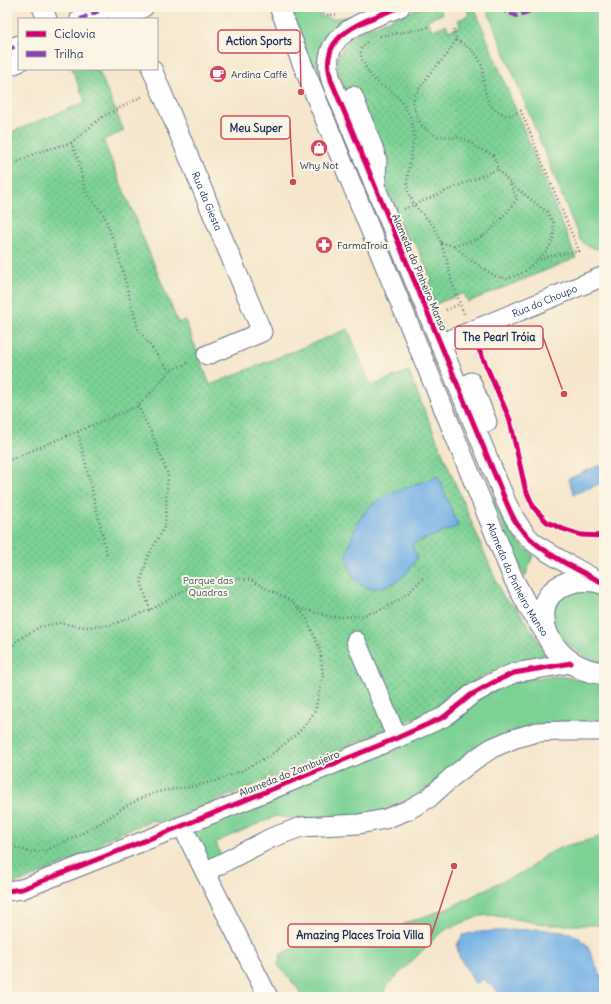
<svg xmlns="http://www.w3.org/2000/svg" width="611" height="1004" font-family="Delius,sans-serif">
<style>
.grass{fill:#7bd195;stroke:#4b807a}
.park{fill:url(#park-dots);stroke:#4b807a}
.water{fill:#72b0e5;stroke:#4670a2}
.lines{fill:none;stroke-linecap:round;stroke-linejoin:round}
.minor-casing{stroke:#676f84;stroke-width:21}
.major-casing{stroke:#676f84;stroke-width:24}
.path{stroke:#676f84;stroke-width:2.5;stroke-dasharray:1 3;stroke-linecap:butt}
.minor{stroke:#fff;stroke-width:19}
.major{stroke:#fff;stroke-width:22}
.quiet{stroke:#8e44ad;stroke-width:4;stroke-dasharray:8 4;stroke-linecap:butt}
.cycleway-casing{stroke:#fcf5e5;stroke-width:8}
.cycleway{stroke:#d6006c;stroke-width:5}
.labels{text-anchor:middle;stroke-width:4;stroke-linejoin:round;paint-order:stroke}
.poi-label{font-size:10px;fill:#1b2f5e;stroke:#fcf5e5;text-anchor:start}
.street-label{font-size:10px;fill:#1b2f5e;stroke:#fcf5e5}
.park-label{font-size:10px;fill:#33586c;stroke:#fcf5e5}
.leader{fill:none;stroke:#d1495b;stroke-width:1.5}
.callout-dot{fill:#d1495b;stroke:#fcf5e5;stroke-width:1.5}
.callout{fill:#fcf5e5;stroke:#d1495b;stroke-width:1.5}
.callout-label{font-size:11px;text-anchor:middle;font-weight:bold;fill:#1b2f5e}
</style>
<defs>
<pattern id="park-dots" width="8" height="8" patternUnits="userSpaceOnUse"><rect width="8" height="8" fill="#7bd195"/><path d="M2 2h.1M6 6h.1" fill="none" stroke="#64aa7d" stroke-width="1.8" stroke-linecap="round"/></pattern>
</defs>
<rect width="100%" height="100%" fill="#fcf5e5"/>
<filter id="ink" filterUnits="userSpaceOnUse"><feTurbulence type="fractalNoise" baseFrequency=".025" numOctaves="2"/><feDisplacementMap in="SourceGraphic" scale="8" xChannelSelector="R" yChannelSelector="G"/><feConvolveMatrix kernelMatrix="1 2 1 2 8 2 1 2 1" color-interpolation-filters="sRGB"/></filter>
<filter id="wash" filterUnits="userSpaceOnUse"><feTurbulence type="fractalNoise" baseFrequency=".012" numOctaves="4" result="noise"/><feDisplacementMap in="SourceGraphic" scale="16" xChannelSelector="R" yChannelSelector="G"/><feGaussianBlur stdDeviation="0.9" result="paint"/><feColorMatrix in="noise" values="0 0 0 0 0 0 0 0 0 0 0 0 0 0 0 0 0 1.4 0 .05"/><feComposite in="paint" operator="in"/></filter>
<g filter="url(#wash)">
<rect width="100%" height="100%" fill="#f5e6cc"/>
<!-- grass -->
<path class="grass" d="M 288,7 L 303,7 L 317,15 L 332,19 L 352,16 L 352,18 L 339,24 L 328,37 L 321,51 L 318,63 L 323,83 L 320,84 Z
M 492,7 L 604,7 L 604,245 L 596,249 L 586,245 L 580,240 L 487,9 Z
M 494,496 L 509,528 L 518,542 L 533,555 L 525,577 L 491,498 Z
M 590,590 L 604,594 L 604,663 C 588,661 560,643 554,627 C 553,621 555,611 555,605 L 568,592 Z
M 548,676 C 567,676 585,681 604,683 L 604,722 L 561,722 L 434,784 L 400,807 L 367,816 L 295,819 L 276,816 L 216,842 L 221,857 L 208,863 L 191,828 L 471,703 L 508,683 Z
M 604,835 L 604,925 L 550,925 L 491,915 L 480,916 L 447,929 L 437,936 L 388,985 L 381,997 L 302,997 L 300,991 L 278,965 L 281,954 L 311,940 L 345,942 L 379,938 L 408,922 L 449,908 L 498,883 L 528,870 L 545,855 L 565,846 L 596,838 Z"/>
<!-- park -->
<path class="park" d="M 422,7 L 439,7 L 442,14 L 427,20 L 432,30 L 446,25 L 449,31 L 460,26 L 458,20 L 469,15 L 466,7 L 474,7 L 576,258 L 468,302 L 464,293 L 433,305 L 428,294 L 431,279 L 416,244 L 405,237 L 387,189 L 383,164 L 348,97 L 337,70 L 337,65 L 339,54 L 348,40 L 360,31 Z
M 72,69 L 98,69 L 124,131 L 103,140 L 178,323 L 185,320 L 210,385 L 348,329 L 371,386 L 408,371 L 503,597 L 517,608 L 551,659 L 505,666 L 477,679 L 439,708 L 161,824 L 152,820 L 106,839 L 93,852 L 23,881 L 7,883 L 7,134 L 85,102 Z"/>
<!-- water -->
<path class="water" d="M 600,465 L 604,476 L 604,482 L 574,494 L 568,479 Z
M 438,476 L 458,526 L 412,544 L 417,558 L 407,573 L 396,582 L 390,585 L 371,589 L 360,584 L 356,581 L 351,573 L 347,559 L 347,551 L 357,523 L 369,507 L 387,495 Z
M 539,929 L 569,933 L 579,937 L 587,945 L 604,984 L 604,997 L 492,997 L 497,991 L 483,979 L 476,985 L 459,956 L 457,945 L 463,935 L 476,932 Z"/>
</g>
<g filter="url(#ink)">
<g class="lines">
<defs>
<g id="minor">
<path d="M 42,7 L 47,19"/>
<path id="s1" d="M 279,7 L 513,578 L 531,612 L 547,636"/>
<path d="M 400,7 C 378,16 336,28 330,53 C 327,62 329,71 331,80 L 507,504 C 514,517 520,530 531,540 C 548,555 580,570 600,582"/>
<path d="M 80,19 L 109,7"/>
<path d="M 118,19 L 144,7"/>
<path d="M 7,50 L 19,45"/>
<path d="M 7,67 L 19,62"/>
<path id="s2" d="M 152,69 L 262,332 L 207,355"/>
<path d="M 353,96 L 375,153 L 377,161 L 376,180"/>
<path id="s3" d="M 440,344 L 604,276"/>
<path d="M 471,382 L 487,422"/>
<path d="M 356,641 L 397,738"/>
<path d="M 182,826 L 268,997"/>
<path d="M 205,872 L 271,838 L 301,827 L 359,824 L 385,819 L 408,810 L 429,798 L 452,777 L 474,760 L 492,748 L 513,739 L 537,732 L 563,731 L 604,731"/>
<path d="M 7,891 L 22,889 L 182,826 L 397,738 L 444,717 L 471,695 L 496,681 L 514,673 L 571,663"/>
</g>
<path id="major" d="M 604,583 C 592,579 580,579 568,583 C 556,587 546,596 544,608 C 538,642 572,672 604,673"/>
</defs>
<!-- minor casing -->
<use href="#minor" class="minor-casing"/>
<!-- major casing -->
<use href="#major" class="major-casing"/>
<!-- path -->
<path class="path" d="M 309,7 C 317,13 326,15 336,15
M 380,36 L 423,29 L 429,26
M 456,40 C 467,46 478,53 482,66 C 483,69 483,74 483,78 C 486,100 487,108 508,116 L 521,111 L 579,251 L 548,256 L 540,260
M 367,42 L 361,49 L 361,58 L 365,66 L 372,78 L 381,85 L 392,91 L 403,103 L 411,118 L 414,136 L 407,181 L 408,191 L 414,205 L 433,225 L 441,243 L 447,261 L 451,280 L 464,314
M 71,143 L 102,117 L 143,96
M 7,167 L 38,152 L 71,143 L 78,159 L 85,190 L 104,215 L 117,250 L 138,329 L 169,371
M 404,209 L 498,169
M 441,243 L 454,246 L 472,261 L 495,276 L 508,279 L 524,272 L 547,251 L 553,240 L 554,231 L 553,222 L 547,212 L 509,182 L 498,169 L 493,155 L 485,151 L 477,148 L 472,143 L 462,138 L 438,136 L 429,132 L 421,124 L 415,111 L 413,101 L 416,93 L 430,73 L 447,55 L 456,40 L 454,29
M 454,246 C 465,243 477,240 486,234 C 494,228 513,206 517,198 L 510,185
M 446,310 L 460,304
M 138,406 L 153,436 L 168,475 L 165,526 L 148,556 L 141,581 L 150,610
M 78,432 L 107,554
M 7,461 L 138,406 L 152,392 L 169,371 L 190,362
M 299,608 L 332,617 L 361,616 L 386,608 L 408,593 L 424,577
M 7,650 L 18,640 L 39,627 L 59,623 L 84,627 L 111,625 L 150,610 L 199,582 L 222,578 L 251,580 L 291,601 L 298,608 L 307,619 L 320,650 L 323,677 L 315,711 L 308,722 L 298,733 L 271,755 L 241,771 L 215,781 L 196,786 L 161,791 L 144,797 L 126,806 L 93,828 L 45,851 L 29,852 L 7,844"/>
<!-- minor -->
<use href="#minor" class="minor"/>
<!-- major -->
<use href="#major" class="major"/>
<!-- quiet -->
<path class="quiet" d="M 500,7 L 506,12 L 517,16 L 528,12 L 531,7
M 80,19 L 109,7
M 7,50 L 19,45"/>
<defs>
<path id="cycleway" d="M 400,7 C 378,16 336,28 330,53 C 327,62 329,71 331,80 L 507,504 C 510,511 513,518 517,524 C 536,551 573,567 601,582
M 471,331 L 510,420 L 525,488 L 534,508 L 547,522 L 563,529 L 581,535 L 604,536
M 7,891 L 22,889 L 182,826 L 397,738 L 444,717 L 471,695 L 496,681 L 514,673 L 571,663"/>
</defs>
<!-- cycleway casing -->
<use href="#cycleway" class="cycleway-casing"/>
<!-- cycleway -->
<use href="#cycleway" class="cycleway"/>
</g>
</g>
<!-- icons -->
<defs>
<symbol id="cafe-disc" viewBox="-11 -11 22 22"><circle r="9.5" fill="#d1495b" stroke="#fcf5e5"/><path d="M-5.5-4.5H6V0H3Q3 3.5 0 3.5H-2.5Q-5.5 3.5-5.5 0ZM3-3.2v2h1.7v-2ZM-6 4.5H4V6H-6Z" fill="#fff"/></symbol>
<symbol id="shop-disc" viewBox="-11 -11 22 22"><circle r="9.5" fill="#d1495b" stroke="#fcf5e5"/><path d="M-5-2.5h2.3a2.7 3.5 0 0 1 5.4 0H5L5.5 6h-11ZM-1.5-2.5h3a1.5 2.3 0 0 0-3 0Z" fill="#fff"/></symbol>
<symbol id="pharmacy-disc" viewBox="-11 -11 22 22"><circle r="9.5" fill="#d1495b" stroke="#fcf5e5"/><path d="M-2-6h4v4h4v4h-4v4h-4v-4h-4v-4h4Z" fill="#fff"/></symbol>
</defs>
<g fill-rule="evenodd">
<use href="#cafe-disc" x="208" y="64" width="20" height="20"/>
<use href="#shop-disc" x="309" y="138" width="20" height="20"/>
<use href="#pharmacy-disc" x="314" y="235" width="20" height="20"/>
</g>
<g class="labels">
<!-- poi labels -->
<g class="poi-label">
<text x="231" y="78">Ardina Caffé</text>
<text x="319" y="169" text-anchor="middle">Why Not</text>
<text x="337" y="249">FarmaTroia</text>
</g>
<!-- street labels -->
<g class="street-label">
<text dy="4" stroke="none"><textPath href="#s2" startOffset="143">Rua da Giesta</textPath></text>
<text transform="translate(420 272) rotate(67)" y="4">Alameda do Pinheiro Manso</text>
<text dy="4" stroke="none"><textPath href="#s3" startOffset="113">Rua do Choupo</textPath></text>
<text dy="4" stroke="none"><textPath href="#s1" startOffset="620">Alameda do Pinheiro Manso</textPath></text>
<text transform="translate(289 773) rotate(-22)" y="4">Alameda do Zambujeiro</text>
</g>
<!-- park labels -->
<g class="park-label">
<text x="208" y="584">Parque das<tspan x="208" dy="12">Quadras</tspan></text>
</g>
</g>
<!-- callouts -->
<path class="leader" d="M301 92L300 41M293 182L290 128M564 394L543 337M454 866L431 936"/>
<g class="callout-dot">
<circle cx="301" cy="92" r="4"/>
<circle cx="293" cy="182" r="4"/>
<circle cx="564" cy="394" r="4"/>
<circle cx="454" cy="866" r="4"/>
</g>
<g class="callout">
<rect x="218" y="30" width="82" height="23" rx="4"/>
<rect x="221" y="116" width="69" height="23" rx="4"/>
<rect x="455" y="326" width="88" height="23" rx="4"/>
<rect x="288" y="924" width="143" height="23" rx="4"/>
</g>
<g class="callout-label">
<text x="259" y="45">Action Sports</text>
<text x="256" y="132">Meu Super</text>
<text x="499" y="341">The Pearl Tróia</text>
<text x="360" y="939">Amazing Places Troia Villa</text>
</g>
<!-- margin -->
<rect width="611" height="1004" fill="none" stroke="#fcf5e5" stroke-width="24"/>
<!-- legend -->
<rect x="18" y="18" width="140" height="52" fill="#fcf5e5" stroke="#a2a6af"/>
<rect x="26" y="31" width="20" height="6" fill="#d6006c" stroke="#a2a6af"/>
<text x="54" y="38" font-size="12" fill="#1b2f5e">Ciclovia</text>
<rect x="26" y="51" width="20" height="6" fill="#8e44ad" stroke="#a2a6af"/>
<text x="54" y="58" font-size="12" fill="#1b2f5e">Trilha</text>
</svg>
